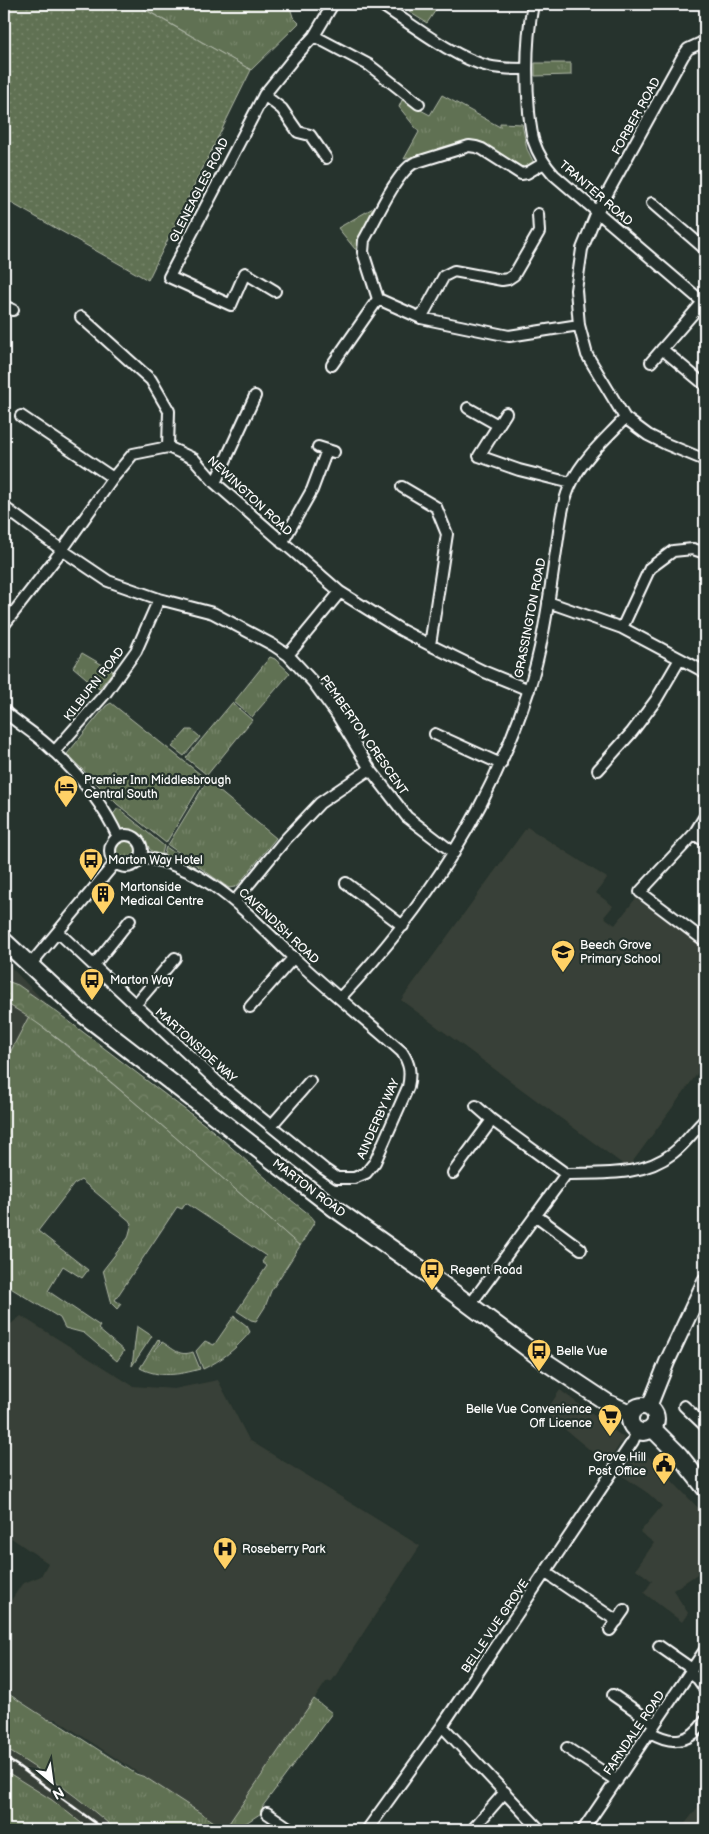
<svg xmlns="http://www.w3.org/2000/svg" width="709" height="1834" font-family="'Balsamiq Sans',sans-serif">
<style>
.built{fill:#394037}
.grass{fill:url(#grass-tufts);stroke:#b0b8a8}
.forest{fill:url(#forest-crowns);stroke:#b0b8a8}
.garden{fill:url(#garden-dots);stroke:#b0b8a8}
.lines{fill:none;stroke-linecap:round;stroke-linejoin:round}
.minor-casing{stroke:#fff;stroke-width:14}
.tertiary-casing{stroke:#fff;stroke-width:18}
.primary-casing{stroke:#fff;stroke-width:20}
.minor{stroke:#26332d;stroke-width:10}
.tertiary{stroke:#26332d;stroke-width:14}
.primary{stroke:#26332d;stroke-width:16}
.rail{stroke:#fff;stroke-width:2.5}
.labels{text-anchor:middle;stroke-width:4.5;stroke-linejoin:round;paint-order:stroke}
.street-label{font-size:12px;fill:#fff;stroke:#26332d}
.poi-label{font-size:12px;fill:#fff;stroke:#26332d;text-anchor:start}
</style>
<defs>
<pattern id="grass-tufts" width="24" height="20" patternUnits="userSpaceOnUse" patternTransform="scale(1.25)"><rect width="24" height="20" fill="#607152"/><path d="M3 7l-1-3M5 7V3M7 7l1-3M15 17l-1-3M17 17v-4M19 17l1-3" fill="none" stroke="#78866c"/></pattern>
<pattern id="forest-crowns" width="20" height="18" patternUnits="userSpaceOnUse" patternTransform="scale(1.25)"><rect width="20" height="18" fill="#607152"/><path d="M2 6a3 3 0 1 1 6 0M12 15a3 3 0 1 1 6 0" fill="none" stroke="#78866c"/></pattern>
<pattern id="garden-dots" width="8" height="8" patternUnits="userSpaceOnUse" patternTransform="scale(1.25)"><rect width="8" height="8" fill="#607152"/><path d="M2 2h.1M6 6h.1" fill="none" stroke="#78866c" stroke-width="1.8" stroke-linecap="round"/></pattern>
</defs>
<rect width="100%" height="100%" fill="#26332d"/>
<filter id="ink" filterUnits="userSpaceOnUse"><feTurbulence type="fractalNoise" baseFrequency=".02" numOctaves="2"/><feDisplacementMap in="SourceGraphic" scale="10" xChannelSelector="R" yChannelSelector="G"/><feConvolveMatrix kernelMatrix="1 2 1 2 8 2 1 2 1" color-interpolation-filters="sRGB"/></filter>
<g filter="url(#ink)">
<!-- built -->
<path class="built" d="M 527,827 L 607,878 L 596,893 L 613,906 L 604,917 L 615,925 L 636,898 L 705,948 L 705,1063 L 628,1168 L 401,1000 Z
M 4,960 L 50,1008 L 4,1085 Z
M 21,1316 L 133,1386 L 174,1389 L 218,1380 L 249,1440 L 420,1546 L 332,1681 L 326,1682 L 225,1830 L 56,1719 L 48,1719 L 4,1690 L 4,1611 L 22,1584 L 41,1576 L 48,1563 L 4,1533 L 4,1332 L 7,1327 Z
M 560,1390 L 624,1438 L 607,1464 L 545,1413 Z
M 641,1449 L 705,1515 L 705,1569 L 673,1590 L 688,1613 L 682,1622 L 644,1593 L 652,1581 L 636,1569 L 654,1543 L 640,1532 L 662,1506 L 649,1494 L 620,1474 Z
M 4,1749 L 24,1760 L 93,1809 L 116,1830 L 90,1830 L 52,1800 L 4,1770 Z
M 705,1798 L 705,1830 L 682,1830 L 681,1829 Z"/>
<!-- grass -->
<path class="grass" d="M 136,4 L 289,4 L 293,17 L 299,23 L 251,70 Z
M 415,4 L 440,4 L 427,23 L 409,12 Z
M 535,63 L 571,63 L 571,75 L 535,76 Z
M 442,95 L 500,127 L 500,123 L 522,124 L 527,149 L 534,163 L 532,166 L 521,170 L 468,142 L 404,159 L 419,132 L 399,107 L 402,100 L 430,115 Z
M 384,197 L 359,250 L 355,249 L 338,228 L 373,208 Z
M 82,653 L 113,671 L 99,689 L 73,667 Z
M 270,657 L 275,659 L 290,673 L 252,717 L 234,702 Z
M 111,703 L 205,778 L 166,843 L 117,804 L 67,754 L 106,706 Z
M 232,703 L 252,720 L 207,775 L 186,758 Z
M 187,730 L 192,730 L 200,737 L 184,756 L 172,747 Z
M 207,781 L 276,838 L 238,885 L 235,887 L 229,888 L 168,845 Z
M 118,808 L 164,846 L 161,857 C 149,853 149,845 141,837 C 136,831 128,832 122,828 C 118,826 115,820 112,816 Z
M113 851a12 12 0 1 1 24 0a12 12 0 1 1-24 0Z
M 166,847 L 233,893 L 228,892 L 163,857 Z
M 29,1016 C 122,1089 211,1168 300,1246 L 271,1291 L 265,1307 L 256,1321 L 251,1320 L 237,1311 L 267,1266 L 262,1262 L 266,1256 L 186,1203 L 182,1209 L 177,1207 L 115,1300 L 121,1304 L 117,1309 L 112,1304 L 103,1270 L 128,1238 L 132,1223 L 81,1180 L 74,1184 L 38,1231 L 88,1270 L 82,1278 L 63,1266 L 48,1291 L 100,1326 L 98,1329 L 124,1351 L 117,1361 L 84,1333 L 65,1328 L 60,1318 L 4,1284 L 4,1064 Z
M 234,1316 L 247,1326 L 250,1332 C 236,1349 222,1360 203,1369 L 196,1351 L 205,1341 L 214,1345 Z
M 137,1326 L 152,1336 L 132,1366 Z
M 158,1339 L 160,1341 L 154,1351 L 162,1342 C 174,1349 179,1357 193,1352 L 200,1369 C 179,1375 159,1378 140,1368 Z
M 4,1691 L 47,1719 L 54,1721 L 136,1774 L 145,1777 L 225,1829 L 314,1699 L 332,1713 L 262,1807 L 266,1810 L 235,1830 L 116,1830 C 82,1800 44,1772 4,1748 Z
M 4,1770 L 52,1800 L 90,1830 L 4,1830 Z"/>
<!-- forest -->
<path class="forest" d="M 4,980 L 18,985 L 58,1013 L 213,1131 L 286,1196 L 310,1215 L 315,1221 L 300,1246 C 242,1195 184,1144 125,1094 C 86,1061 48,1027 4,1002 Z"/>
<!-- garden -->
<path class="garden" d="M 4,4 L 135,4 L 251,70 L 148,280 L 4,199 Z"/>
<g class="lines">
<defs>
<path id="minor" d="M 380,4 C 410,23 454,58 488,66 C 500,69 514,69 526,69
M 533,4 C 526,39 526,76 529,112 C 530,121 531,133 534,142 C 538,154 545,165 554,175 L 705,304
M 314,36 L 369,65 L 419,104
M 705,41 L 688,49 L 683,56 L 597,212 L 582,249 L 576,290 L 579,325 L 587,355 L 625,418 L 648,435 L 666,444 L 705,460
M 264,95 L 282,109 L 298,132 L 310,135 L 326,158
M 652,203 L 705,249
M 275,291 L 245,273 L 231,305 L 169,277 L 264,95 L 293,59 L 314,36 L 333,4
M 378,299 L 363,252 L 364,240 C 375,221 396,173 414,163 L 469,146 L 476,147 L 482,149 L 521,174 L 527,173 L 544,163
M 378,299 L 421,318 L 509,336 L 579,325
M 4,306 L 13,310
M 81,317 L 151,380 L 169,411 L 168,447
M 421,318 L 444,276 L 454,271 L 502,280 L 508,279 L 514,275 L 539,232 L 538,214
M 662,349 L 705,385
M 651,362 L 703,302
M 332,365 L 378,299
M 468,408 L 498,425
M 506,413 L 479,456 L 519,470 L 571,483
M 21,416 L 113,478
M 318,447 L 334,452
M 215,483 L 255,396
M 402,487 L 436,507 L 447,534 L 430,645
M 4,507 L 62,550 L 108,581 L 159,599 L 213,613 L 273,645 L 288,655 L 313,682 L 337,715 L 370,769 L 407,817 L 454,853
M 282,543 L 312,490 L 327,450
M 548,602 L 622,628 L 705,672
M 4,625 L 62,550 L 113,478 L 133,454 L 168,447 L 194,459 L 215,483 L 340,592 L 401,630 L 430,645 L 485,672 L 529,690
M 622,628 L 650,568 L 673,551 L 693,549 L 705,553
M 288,655 L 340,592
M 4,711 C 17,723 33,732 47,745 C 76,771 102,802 118,837
M 435,734 L 501,764
M 54,752 L 105,694 L 136,651 L 159,599
M 598,770 L 632,732 L 656,700 L 680,659
M 705,816 L 694,834 L 640,892 L 705,941
M 694,834 L 705,841
M110 851a16 16 0 1 1 32 0a16 16 0 1 1-32 0Z
M 346,883 L 403,926
M 235,901 L 285,840 L 320,803 L 370,769
M 58,932 L 223,1087 L 324,1169 L 337,1178 L 354,1178 L 366,1173 L 375,1162 L 408,1087 C 411,1073 410,1064 402,1052 C 366,1020 328,990 293,957 C 246,913 209,867 141,857
M 30,965 L 115,863
M 94,965 L 130,920
M 340,998 C 425,908 489,811 528,692 C 543,647 549,598 556,551 C 560,528 561,503 572,482 C 584,457 607,438 625,418
M 135,1005 L 175,958
M 250,1007 L 294,957
M 476,1106 L 492,1120 L 566,1174
M 271,1126 L 310,1081
M 453,1173 L 492,1120
M 535,1215 L 581,1249
M 470,1305 L 566,1174 C 603,1173 642,1177 673,1153 C 685,1144 694,1130 705,1120
M 684,1406 L 705,1426
M 546,1573 L 617,1621
M 610,1630 L 624,1610
M 659,1646 L 692,1669
M 690,1673 L 698,1679 L 705,1689
M 613,1695 L 655,1724
M 442,1726 L 540,1830
M 650,1732 C 672,1745 690,1743 705,1721
M 567,1748 L 617,1781
M 267,1813 L 292,1830
M 367,1830 L 442,1726 L 633,1441 L 637,1431
M 472,1830 L 505,1792
M 583,1830 L 705,1650"/>
<path id="tertiary" d="M 649,1407 L 667,1362 L 705,1281"/>
<path id="primary" d="M 4,941 L 84,1015 L 334,1208 L 439,1282 L 546,1362 L 608,1403 L 630,1413
M630 1419a13 13 0 1 1 26 0a13 13 0 1 1-26 0Z
M 652,1428 L 679,1455 L 705,1488"/>
</defs>
<!-- minor casing -->
<use href="#minor" class="minor-casing"/>
<!-- tertiary casing -->
<use href="#tertiary" class="tertiary-casing"/>
<!-- primary casing -->
<use href="#primary" class="primary-casing"/>
<!-- minor -->
<use href="#minor" class="minor"/>
<!-- tertiary -->
<use href="#tertiary" class="tertiary"/>
<!-- primary -->
<use href="#primary" class="primary"/>
<!-- rail -->
<path class="rail" d="M 4,1757 L 18,1766 L 105,1830"/>
</g>
</g>
<!-- icons -->
<defs>
<symbol id="hotel-pin" viewBox="-11 -11 22 30"><path d="M0 17L-7.5 6A9.5 9.5 0 1 1 7.5 6Z" fill="#ffd166" stroke="#26332d"/><path d="M-6-4.5h1.5V1H6V5H4.5V3h-9V5H-6ZM-4 0a1.8 1.8 0 1 1 3.6 0ZM.5 0V-2.5h3Q6-2.5 6 0Z" fill="#111"/></symbol>
<symbol id="bus-pin" viewBox="-11 -11 22 30"><path d="M0 17L-7.5 6A9.5 9.5 0 1 1 7.5 6Z" fill="#ffd166" stroke="#26332d"/><path d="M-5-6H5V4H4V6H2V4H-2V6H-4V4H-5ZM-3.5-4V0h7V-4ZM-3.5 1.2v1.5H-2V1.2ZM2 1.2v1.5H3.5V1.2Z" fill="#111"/></symbol>
<symbol id="building-pin" viewBox="-11 -11 22 30"><path d="M0 17L-7.5 6A9.5 9.5 0 1 1 7.5 6Z" fill="#ffd166" stroke="#26332d"/><path d="M-4-6H4V6H1V3H-1V6H-4ZM-2.5-4.3h1.7v1.8h-1.7ZM.8-4.3h1.7v1.8H.8ZM-2.5-1h1.7V.8h-1.7ZM.8-1h1.7V.8H.8Z" fill="#111"/></symbol>
<symbol id="school-pin" viewBox="-11 -11 22 30"><path d="M0 17L-7.5 6A9.5 9.5 0 1 1 7.5 6Z" fill="#ffd166" stroke="#26332d"/><path d="M0-5L7-2L0 1L-7-2ZM-4 1L0 2.5L4 1V4Q0 6-4 4Z" fill="#111"/></symbol>
<symbol id="supermarket-pin" viewBox="-11 -11 22 30"><path d="M0 17L-7.5 6A9.5 9.5 0 1 1 7.5 6Z" fill="#ffd166" stroke="#26332d"/><path d="M-6-5.5h2.5l.6 2H6L4.5 2H-2.5L-4.4-4H-6ZM-1.5 3.2a1.3 1.3 0 1 0 .1 0ZM3 3.2a1.3 1.3 0 1 0 .1 0Z" fill="#111"/></symbol>
<symbol id="civic-pin" viewBox="-11 -11 22 30"><path d="M0 17L-7.5 6A9.5 9.5 0 1 1 7.5 6Z" fill="#ffd166" stroke="#26332d"/><path d="M-.6-6.5H3V-4.5H.6V-3L4-1V1h2V6H-6V1h2V-1L-.6-3ZM-1.2 2.5V6h2.4V2.5Z" fill="#111"/></symbol>
<symbol id="hospital-pin" viewBox="-11 -11 22 30"><path d="M0 17L-7.5 6A9.5 9.5 0 1 1 7.5 6Z" fill="#ffd166" stroke="#26332d"/><path d="M-5-5h3v3.5h4V-5h3V5h-3V1.5h-4V5h-3Z" fill="#111"/></symbol>
</defs>
<g fill-rule="evenodd">
<use href="#hotel-pin" x="52" y="773" width="28" height="38"/>
<use href="#bus-pin" x="77" y="846" width="28" height="38"/>
<use href="#building-pin" x="89" y="880" width="28" height="38"/>
<use href="#school-pin" x="549" y="938" width="28" height="38"/>
<use href="#bus-pin" x="78" y="966" width="28" height="38"/>
<use href="#bus-pin" x="418" y="1256" width="28" height="38"/>
<use href="#bus-pin" x="525" y="1337" width="28" height="38"/>
<use href="#supermarket-pin" x="596" y="1402" width="28" height="38"/>
<use href="#civic-pin" x="650" y="1450" width="28" height="38"/>
<use href="#hospital-pin" x="211" y="1535" width="28" height="38"/>
</g>
<g class="labels">
<!-- street labels -->
<g class="street-label">
<text transform="translate(636 116) rotate(-61)" y="4">FORBER ROAD</text>
<text transform="translate(199 190) rotate(-63)" y="4">GLENEAGLES ROAD</text>
<text transform="translate(596 193) rotate(41)" y="4">TRANTER ROAD</text>
<text transform="translate(250 496) rotate(43)" y="4">NEWINGTON ROAD</text>
<text transform="translate(530 618) rotate(-79)" y="4">GRASSINGTON ROAD</text>
<text transform="translate(94 684) rotate(-52)" y="4">KILBURN ROAD</text>
<text transform="translate(364 735) rotate(55)" y="4">PEMBERTON CRESCENT</text>
<text transform="translate(279 926) rotate(43)" y="4">CAVENDISH ROAD</text>
<text transform="translate(196 1045) rotate(42)" y="4">MARTONSIDE WAY</text>
<text transform="translate(378 1119) rotate(-66)" y="4">AINDERBY WAY</text>
<text transform="translate(309 1188) rotate(37)" y="4">MARTON ROAD</text>
<text transform="translate(495 1626) rotate(-56)" y="4">BELLE VUE GROVE</text>
<text transform="translate(634 1733) rotate(-56)" y="4">FARNDALE ROAD</text>
</g>
<!-- poi labels -->
<g class="poi-label">
<text x="84" y="784">Premier Inn Middlesbrough<tspan x="84" dy="14">Central South</tspan></text>
<text x="108" y="864">Marton Way Hotel</text>
<text x="120" y="891">Martonside<tspan x="120" dy="14">Medical Centre</tspan></text>
<text x="580" y="949">Beech Grove<tspan x="580" dy="14">Primary School</tspan></text>
<text x="110" y="984">Marton Way</text>
<text x="450" y="1274">Regent Road</text>
<text x="556" y="1355">Belle Vue</text>
<text x="592" y="1413" text-anchor="end">Belle Vue Convenience<tspan x="592" dy="14">Off Licence</tspan></text>
<text x="646" y="1461" text-anchor="end">Grove Hill<tspan x="646" dy="14">Post Office</tspan></text>
<text x="242" y="1553">Roseberry Park</text>
</g>
</g>
<!-- margin -->
<rect width="709" height="1834" fill="none" stroke="#26332d" stroke-width="20"/>
<rect x="10" y="10" width="689" height="1814" fill="none" stroke="#fff" stroke-width="2" filter="url(#ink)"/>
<!-- north arrow -->
<g transform="translate(52 1782) rotate(151)" stroke="#26332d" stroke-width="4" paint-order="stroke">
<path d="M0-4L9 19L0 12L-9 19Z" fill="#ffffff"/>
<text y="-8" font-size="14" font-weight="bold" text-anchor="middle" fill="#ffffff">N</text>
</g>
</svg>
